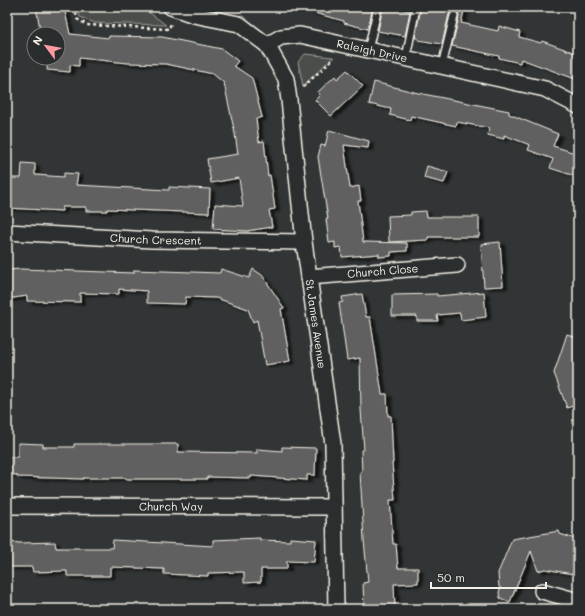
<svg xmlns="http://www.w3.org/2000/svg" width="585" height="616" font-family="Mali,sans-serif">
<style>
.green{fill:#4b4d4c;stroke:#a09f9a}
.building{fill:#5f605f;stroke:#f4f1e8;filter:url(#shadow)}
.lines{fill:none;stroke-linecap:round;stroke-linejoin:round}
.service-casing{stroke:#f4f1e8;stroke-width:10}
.minor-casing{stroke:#f4f1e8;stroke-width:18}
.path{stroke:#f4f1e8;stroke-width:2.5;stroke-dasharray:3 3;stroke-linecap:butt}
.service{stroke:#2a2d2e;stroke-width:7}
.minor{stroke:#2a2d2e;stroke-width:15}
.labels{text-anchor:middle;stroke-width:3;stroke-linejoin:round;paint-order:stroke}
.street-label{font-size:11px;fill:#f4f1e8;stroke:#2a2d2e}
</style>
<defs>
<filter id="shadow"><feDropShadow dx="4.5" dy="2.5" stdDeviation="1" flood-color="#0009"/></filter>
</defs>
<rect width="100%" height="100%" fill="#323535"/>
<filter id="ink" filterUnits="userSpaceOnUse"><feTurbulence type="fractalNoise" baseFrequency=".025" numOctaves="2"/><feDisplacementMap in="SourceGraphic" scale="8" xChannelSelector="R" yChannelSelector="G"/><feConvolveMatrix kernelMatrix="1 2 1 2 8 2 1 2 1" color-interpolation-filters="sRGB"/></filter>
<g filter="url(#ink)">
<!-- green -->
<path class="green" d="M 78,7 L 142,7 L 166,25 L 95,23 L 80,17 Z
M 305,54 L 333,57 L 303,86 L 298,62 Z"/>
<!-- building -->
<path class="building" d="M 36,7 L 64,7 L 70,34 L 109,38 L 109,36 L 162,37 L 222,49 L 238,61 L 234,66 L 252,78 L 262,117 L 256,119 L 259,142 L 264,141 L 268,176 L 270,175 L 275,209 L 269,210 L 272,227 L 247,231 L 213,229 L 215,204 L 243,206 L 239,178 L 211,183 L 207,159 L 238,154 L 235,134 L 224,83 L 213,74 L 166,64 L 128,63 L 79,58 L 79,66 L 70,65 L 70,72 L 47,70 L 48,58 L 58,58 L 58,34 L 41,34 Z
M 308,7 L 373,7 L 368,29 L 344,23 L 344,21 L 307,11 Z
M 383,7 L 392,7 L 410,11 L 405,36 L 378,31 Z
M 421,7 L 449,12 L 450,7 L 465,7 L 461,23 L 498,31 L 499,26 L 520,32 L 519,37 L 541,43 L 542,41 L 578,54 L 578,80 L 521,59 L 520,63 L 499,58 L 499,56 L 452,46 L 459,17 L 459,14 L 456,11 L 452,11 L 449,14 L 442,44 L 418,40 L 418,38 L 415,38 Z
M 347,70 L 363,86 L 331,116 L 315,100 L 320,95 L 318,92 L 335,76 L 337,79 Z
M 374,82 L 418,93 L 509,111 L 509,114 L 558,134 L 553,146 L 578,154 L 578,177 L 550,168 L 553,159 L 528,150 L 530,145 L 504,135 L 504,139 L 488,135 L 489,128 L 457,122 L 456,126 L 411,116 L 410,120 L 390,115 L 391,109 L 369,104 Z
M 329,130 L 369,141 L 368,148 L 344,145 L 350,188 L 359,186 L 361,201 L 358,201 L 363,242 L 407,243 L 407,251 L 391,252 L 391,256 L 379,257 L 379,254 L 342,257 L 341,247 L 335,248 L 335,242 L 329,243 L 326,219 L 328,219 L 318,157 L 321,145 L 325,146 Z
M 22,163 L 35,164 L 35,175 L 64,177 L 64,173 L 78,174 L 76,185 L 169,190 L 169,187 L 210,189 L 209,213 L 107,209 L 107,211 L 86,211 L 86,207 L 62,207 L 62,211 L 7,208 L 7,178 L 21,178 Z
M 427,166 L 448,172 L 444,183 L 424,178 Z
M 426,211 L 427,217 L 479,217 L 479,237 L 428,237 L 428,240 L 389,242 L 388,216 L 411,215 L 411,212 Z
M 500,242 L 503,286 L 484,287 L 481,244 Z
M 21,269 L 134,273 L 134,270 L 220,273 L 221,269 L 249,278 L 253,269 L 262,275 L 284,308 L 281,309 L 290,361 L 265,365 L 257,320 L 253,322 L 248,309 L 216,298 L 186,297 L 185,304 L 147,303 L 147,291 L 119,289 L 119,294 L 80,293 L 80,302 L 27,301 L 27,296 L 7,299 L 7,270 Z
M 484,292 L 486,317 L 461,320 L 460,313 L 437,315 L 438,321 L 417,321 L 417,316 L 392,316 L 392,295 L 437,294 L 437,296 Z
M 362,294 L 366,317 L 370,317 L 382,394 L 387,394 L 388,416 L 391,416 L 393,463 L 392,463 L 395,500 L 390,500 L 393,544 L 396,544 L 398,568 L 418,568 L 418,583 L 394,584 L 395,609 L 364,609 L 363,583 L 368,582 L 364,540 L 360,472 L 362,471 L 361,450 L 364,450 L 361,410 L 360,358 L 347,360 L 339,303 L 343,302 L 342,297 Z
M 567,334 L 578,338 L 578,404 L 567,408 L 554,373 Z
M 18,443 L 43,444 L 43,447 L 74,447 L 74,444 L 178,444 L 178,452 L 257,453 L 257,449 L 282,451 L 282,447 L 316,448 L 315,475 L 307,475 L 307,480 L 251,476 L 251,478 L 207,477 L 207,479 L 126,479 L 126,478 L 83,478 L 83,479 L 17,477 L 17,475 L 7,474 L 7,457 L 18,457 Z
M 559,531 L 560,534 L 578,540 L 578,575 L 545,569 L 538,571 L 531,551 L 510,602 L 500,598 L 499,592 L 501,588 L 499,587 L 498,573 L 512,539 Z
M 260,538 L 260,540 L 290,541 L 290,538 L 316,540 L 314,562 L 287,561 L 287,569 L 261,569 L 261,582 L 244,583 L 244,572 L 208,573 L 208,576 L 164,574 L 164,569 L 110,567 L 110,576 L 67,576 L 67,571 L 33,572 L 32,567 L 7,567 L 7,542 L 20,543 L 55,542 L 56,548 L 112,548 L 113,540 L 213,546 L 213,540 Z"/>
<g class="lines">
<defs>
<path id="service" d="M 368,50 L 378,7
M 406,58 L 416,7
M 442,66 L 454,16"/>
<g id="minor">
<path id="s1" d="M 171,7 L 194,15 L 239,24 L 267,45 L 286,79 L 289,100 L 304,242 L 333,444 L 336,609"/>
<path id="s2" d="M 267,45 L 281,37 L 300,35 L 545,89 L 578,106"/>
<path id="s3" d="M 7,232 L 152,240 L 304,242"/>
<path id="s4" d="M 309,277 L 457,265"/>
<path id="s5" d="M 7,506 L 334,507"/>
<path d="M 542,591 L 578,601"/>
</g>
</defs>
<!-- service casing -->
<use href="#service" class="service-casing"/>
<!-- minor casing -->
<use href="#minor" class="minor-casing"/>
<!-- path -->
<path class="path" d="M 75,7 L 77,19 L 87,25 L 169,29 L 171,23
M 303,87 L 334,58"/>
<!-- service -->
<use href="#service" class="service"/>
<!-- minor -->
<use href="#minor" class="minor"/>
</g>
</g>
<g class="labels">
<!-- street labels -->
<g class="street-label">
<text dy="4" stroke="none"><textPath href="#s2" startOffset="109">Raleigh Drive</textPath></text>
<text dy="4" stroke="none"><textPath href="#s3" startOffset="149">Church Crescent</textPath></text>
<text dy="4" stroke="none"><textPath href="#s4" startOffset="74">Church Close</textPath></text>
<text dy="4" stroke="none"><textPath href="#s1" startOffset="391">St James Avenue</textPath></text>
<text dy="4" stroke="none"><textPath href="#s5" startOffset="164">Church Way</textPath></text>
</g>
</g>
<!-- margin -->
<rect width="585" height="616" fill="none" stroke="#2a2d2e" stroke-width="24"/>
<rect x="12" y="12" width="561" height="592" fill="none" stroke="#f4f1e8" stroke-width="1.5" filter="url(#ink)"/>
<!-- north arrow -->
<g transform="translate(46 46) rotate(302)"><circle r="19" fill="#2a2d2e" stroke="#7b7b78"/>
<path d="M0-3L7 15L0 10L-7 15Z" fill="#ff9aa2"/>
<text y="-6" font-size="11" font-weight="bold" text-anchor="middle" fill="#f4f1e8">N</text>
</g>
<!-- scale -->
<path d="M431 582v6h115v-6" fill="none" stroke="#f4f1e8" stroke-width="2"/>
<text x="437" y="582" font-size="12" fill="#f4f1e8" stroke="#2a2d2e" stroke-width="3" paint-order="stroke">50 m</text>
</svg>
